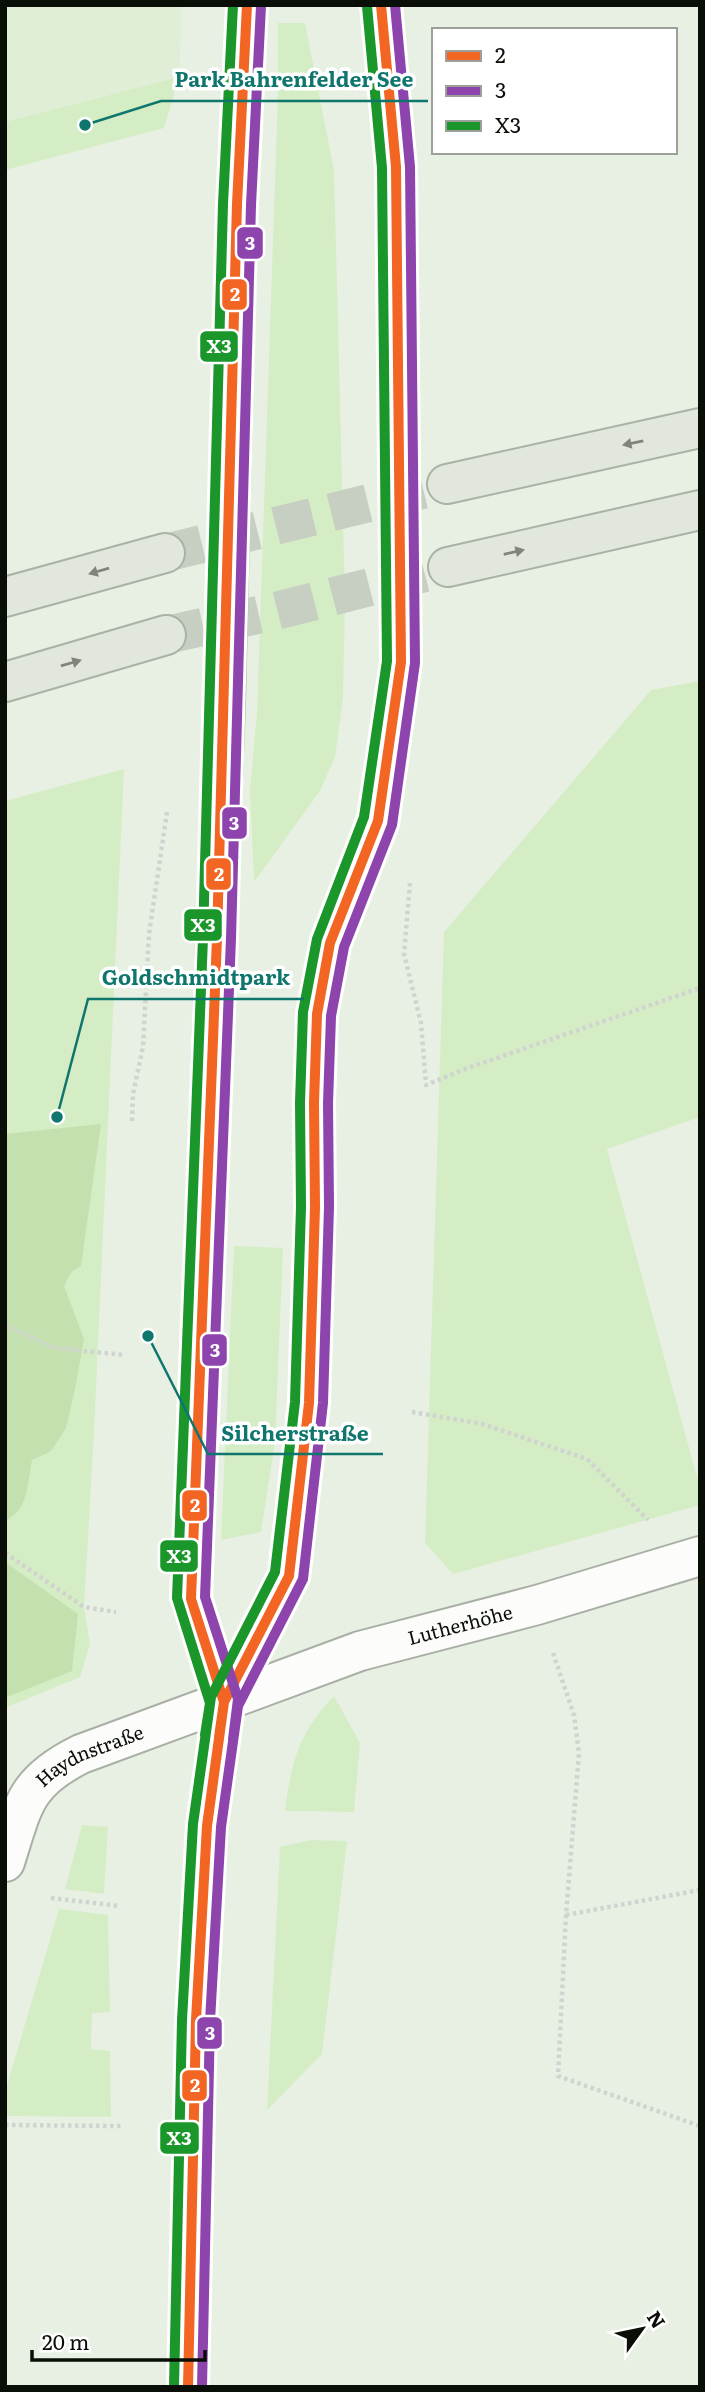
<svg xmlns="http://www.w3.org/2000/svg" width="705" height="2392" font-family="Literata,serif">
<style>
.built{fill:#e0eed7}
.green{fill:#d5edc4}
.forest{fill:#c4e0af}
.lines{fill:none;stroke-linecap:round;stroke-linejoin:round}
.highway-tunnel{stroke:#c7cec2;stroke-width:38;stroke-dasharray:38 19;stroke-linecap:butt}
.street-casing{stroke:#a9afa5;stroke-width:42}
.secondary-casing{stroke:#a9afa5;stroke-width:42}
.highway-casing{stroke:#a9b2a4;stroke-width:42}
.path{stroke:#d0d3cf;stroke-width:4.5;stroke-dasharray:3.5 3.5;stroke-linecap:butt}
.street{stroke:#fcfdfb;stroke-width:38}
.secondary{stroke:#f4f6f2;stroke-width:38}
.highway{stroke:#e1e7dd;stroke-width:38}
.secondary-bridge-casing{stroke:#a9afa5;stroke-width:42;stroke-linecap:butt}
.secondary-bridge{stroke:#f4f6f2;stroke-width:38}
.bus-1-casing{stroke:#fff;stroke-width:16}
.bus-2-casing{stroke:#fff;stroke-width:16}
.bus-3-casing{stroke:#fff;stroke-width:16}
.bus-1{stroke:#f26522;stroke-width:10}
.bus-2{stroke:#8e44ad;stroke-width:10}
.bus-3{stroke:#1a962b;stroke-width:10}
.oneway{fill:#80857c}
.labels{text-anchor:middle;stroke-width:7;stroke-linejoin:round;paint-order:stroke}
.street-label{font-size:19px;fill:#090e06;stroke:#fff}
.leader{fill:none;stroke:#0f766e;stroke-width:2.5}
.callout-dot{fill:#0f766e;stroke:#fff;stroke-width:2.5}
.callout-label{font-size:21px;text-anchor:middle;font-weight:bold;fill:#0f766e;stroke:#fff;stroke-width:7;stroke-linejoin:round;paint-order:stroke}
.line-badge{stroke:#fff;stroke-width:2.5}
.badge-label{font-size:19px;text-anchor:middle;font-weight:bold;fill:#fff}
</style>
<rect width="100%" height="100%" fill="#e8f0e3"/>
<!-- built -->
<path class="built" d="M 5,5 L 182,5 L 179,77 L 5,122 Z"/>
<!-- green -->
<path class="green" d="M 278,23 L 305,23 L 334,170 L 345,598 L 343,698 L 335,757 L 320,791 L 254,882 L 250,791 L 257,713 L 278,93 Z
M 179,77 L 164,128 L 5,170 L 5,122 Z
M 700,681 L 700,1117 L 607,1149 L 700,1488 L 700,1505 L 453,1574 L 425,1543 L 444,932 L 651,690 Z
M 124,769 L 94,1433 L 84,1607 L 90,1644 L 80,1677 L 5,1708 L 5,801 Z
M 234,1246 L 283,1248 L 275,1442 L 261,1532 L 221,1540 Z
M 334,1696 L 360,1743 L 354,1812 L 285,1811 C 291,1762 299,1732 334,1696 Z
M 82,1825 L 108,1827 L 104,1894 L 65,1889 Z
M 311,1840 L 347,1841 L 322,2054 L 267,2110 L 280,1847 Z
M 59,1909 L 108,1915 L 110,2012 L 92,2013 L 91,2049 L 110,2051 L 111,2117 L 5,2116 L 5,2092 Z"/>
<!-- forest -->
<path class="forest" d="M 101,1124 L 81,1266 L 72,1271 L 64,1286 L 84,1339 L 75,1389 L 66,1428 L 51,1451 L 32,1460 C 28,1480 28,1513 5,1520 L 5,1134 Z
M 5,1562 L 78,1614 L 72,1671 L 5,1698 Z"/>
<g class="lines">
<!-- highway-tunnel -->
<path class="highway-tunnel" d="M 165,553 L 447,484
M 166,635 L 276,611 L 448,567"/>
<defs>
<g id="street">
<path id="s1" d="M 5,1862 C 23,1806 24,1782 81,1754 L 360,1651 L 537,1605 L 700,1556"/>
</g>
<path id="secondary" d="M 381,5 L 396,167
M 237,204 L 247,5
M 224,1702 L 191,1599 L 225,703
M 188,2387 L 196,2020 L 207,1826 L 224,1702 L 289,1576 L 309,1403 L 315,1207 L 314,1103 L 317,1014 L 330,943 L 378,821 L 401,662"/>
<path id="highway" d="M 447,484 L 700,428
M 448,567 L 700,510
M 5,597 L 165,553
M 5,682 L 166,635"/>
</defs>
<!-- street casing -->
<use href="#street" class="street-casing"/>
<!-- secondary casing -->
<use href="#secondary" class="secondary-casing"/>
<!-- highway casing -->
<use href="#highway" class="highway-casing"/>
<!-- path -->
<path class="path" d="M 410,883 L 404,954 L 421,1023 L 426,1085 L 465,1069 L 700,988
M 132,1121 L 133,1094 L 143,1047 L 149,934 L 167,812
M 5,1325 L 54,1348 L 124,1355
M 412,1412 L 482,1424 L 587,1459 L 648,1520
M 5,1553 L 84,1607 L 116,1612
M 553,1653 L 574,1715 L 579,1753 L 566,1915 L 558,2076 L 700,2126
M 51,1898 L 120,1906
M 566,1915 L 700,1890
M 5,2125 L 121,2126"/>
<!-- street -->
<use href="#street" class="street"/>
<!-- secondary -->
<use href="#secondary" class="secondary"/>
<!-- highway -->
<use href="#highway" class="highway"/>
<defs>
<path id="secondary-bridge" d="M 396,167 L 401,662
M 225,703 L 237,204"/>
</defs>
<!-- secondary-bridge casing -->
<use href="#secondary-bridge" class="secondary-bridge-casing"/>
<!-- secondary-bridge -->
<use href="#secondary-bridge" class="secondary-bridge"/>
<defs>
<path id="bus-1" d="M 219,1737 L 224,1702 L 191,1599 L 217,938 L 237,204 L 247,5
M 188,2387 L 196,2020 L 207,1826 L 224,1702 L 289,1576 L 309,1403 L 315,1207 L 314,1103 L 317,1014 L 330,943 L 378,821 L 401,662 L 396,167 L 381,5"/>
<path id="bus-2" d="M 233,1739 L 238,1699 L 205,1597 L 231,938 L 251,205 L 261,6
M 202,2387 L 210,2021 L 221,1827 L 238,1706 L 303,1579 L 323,1403 L 329,1207 L 328,1103 L 331,1016 L 344,947 L 392,825 L 415,663 L 410,167 L 395,5"/>
<path id="bus-3" d="M 205,1735 L 210,1703 L 177,1598 L 203,938 L 223,204 L 233,5
M 174,2387 L 182,2020 L 193,1824 L 211,1697 L 275,1572 L 295,1402 L 301,1207 L 300,1103 L 303,1012 L 317,939 L 364,817 L 387,661 L 382,168 L 367,6"/>
</defs>
<!-- bus-1 casing -->
<use href="#bus-1" class="bus-1-casing"/>
<!-- bus-2 casing -->
<use href="#bus-2" class="bus-2-casing"/>
<!-- bus-3 casing -->
<use href="#bus-3" class="bus-3-casing"/>
<!-- bus-1 -->
<use href="#bus-1" class="bus-1"/>
<!-- bus-2 -->
<use href="#bus-2" class="bus-2"/>
<!-- bus-3 -->
<use href="#bus-3" class="bus-3"/>
</g>
<!-- one-way arrows -->
<defs><path id="oneway-solid" d="M-6-.8H1V-3.2L6.5 0L1 3.2V.8H-6Z" transform="scale(1.75)"/></defs>
<g class="oneway">
<use href="#oneway-solid" transform="translate(633 443) rotate(168)"/>
<use href="#oneway-solid" transform="translate(514 552) rotate(-13)"/>
<use href="#oneway-solid" transform="translate(99 571) rotate(164)"/>
<use href="#oneway-solid" transform="translate(71 663) rotate(-16)"/>
</g>
<g class="labels">
<!-- street labels -->
<g class="street-label">
<text dy="7" stroke="none"><textPath href="#s1" startOffset="539">Lutherhöhe</textPath></text>
<text dy="7" stroke="none"><textPath href="#s1" startOffset="145">Haydnstraße</textPath></text>
</g>
</g>
<!-- callouts -->
<path class="leader" d="M85 125L161 101H428M57 1117L88 999H304M148 1336L208 1454H383"/>
<g class="callout-dot">
<circle cx="85" cy="125" r="7"/>
<circle cx="57" cy="1117" r="7"/>
<circle cx="148" cy="1336" r="7"/>
</g>
<g class="callout-label">
<text x="294" y="87">Park Bahrenfelder See</text>
<text x="196" y="985">Goldschmidtpark</text>
<text x="295" y="1441">Silcherstraße</text>
</g>
<g class="line-badge">
<rect x="236" y="226" width="28" height="34" rx="7" fill="#8e44ad"/>
<rect x="221" y="278" width="27" height="33" rx="7" fill="#f26522"/>
<rect x="199" y="330" width="40" height="33" rx="7" fill="#1a962b"/>
<rect x="221" y="806" width="27" height="34" rx="7" fill="#8e44ad"/>
<rect x="205" y="857" width="27" height="34" rx="7" fill="#f26522"/>
<rect x="183" y="908" width="40" height="34" rx="7" fill="#1a962b"/>
<rect x="201" y="1333" width="27" height="34" rx="7" fill="#8e44ad"/>
<rect x="181" y="1489" width="27" height="33" rx="7" fill="#f26522"/>
<rect x="159" y="1539" width="40" height="34" rx="7" fill="#1a962b"/>
<rect x="196" y="2016" width="27" height="34" rx="7" fill="#8e44ad"/>
<rect x="181" y="2069" width="27" height="33" rx="7" fill="#f26522"/>
<rect x="159" y="2121" width="41" height="34" rx="7" fill="#1a962b"/>
</g>
<g class="badge-label">
<text x="250" y="250">3</text>
<text x="235" y="301">2</text>
<text x="219" y="353">X3</text>
<text x="234" y="830">3</text>
<text x="219" y="881">2</text>
<text x="203" y="932">X3</text>
<text x="215" y="1357">3</text>
<text x="195" y="1512">2</text>
<text x="179" y="1563">X3</text>
<text x="210" y="2040">3</text>
<text x="195" y="2092">2</text>
<text x="179" y="2145">X3</text>
</g>
<!-- border -->
<rect width="705" height="2392" fill="none" stroke="#090e06" stroke-width="14"/>
<!-- legend -->
<rect x="432" y="28" width="245" height="126" fill="#ffffff" stroke="#9d9f9b" stroke-width="2"/>
<rect x="446" y="51" width="35" height="10" fill="#f26522" stroke="#9d9f9b" stroke-width="2"/>
<text x="495" y="63" font-size="21" fill="#090e06">2</text>
<rect x="446" y="86" width="35" height="10" fill="#8e44ad" stroke="#9d9f9b" stroke-width="2"/>
<text x="495" y="98" font-size="21" fill="#090e06">3</text>
<rect x="446" y="121" width="35" height="10" fill="#1a962b" stroke="#9d9f9b" stroke-width="2"/>
<text x="495" y="133" font-size="21" fill="#090e06">X3</text>
<!-- north arrow -->
<g transform="translate(642 2329) rotate(57)" stroke="#ffffff" stroke-width="5" paint-order="stroke">
<path d="M0-5L12 26L0 18L-12 26Z" fill="#090e06"/>
<text y="-10" font-size="19" font-weight="bold" text-anchor="middle" fill="#090e06">N</text>
</g>
<!-- scale -->
<path d="M32 2350v10h173v-10" fill="none" stroke="#090e06" stroke-width="3.5"/>
<text x="42" y="2350" font-size="21" fill="#090e06" stroke="#ffffff" stroke-width="5" paint-order="stroke">20 m</text>
</svg>
